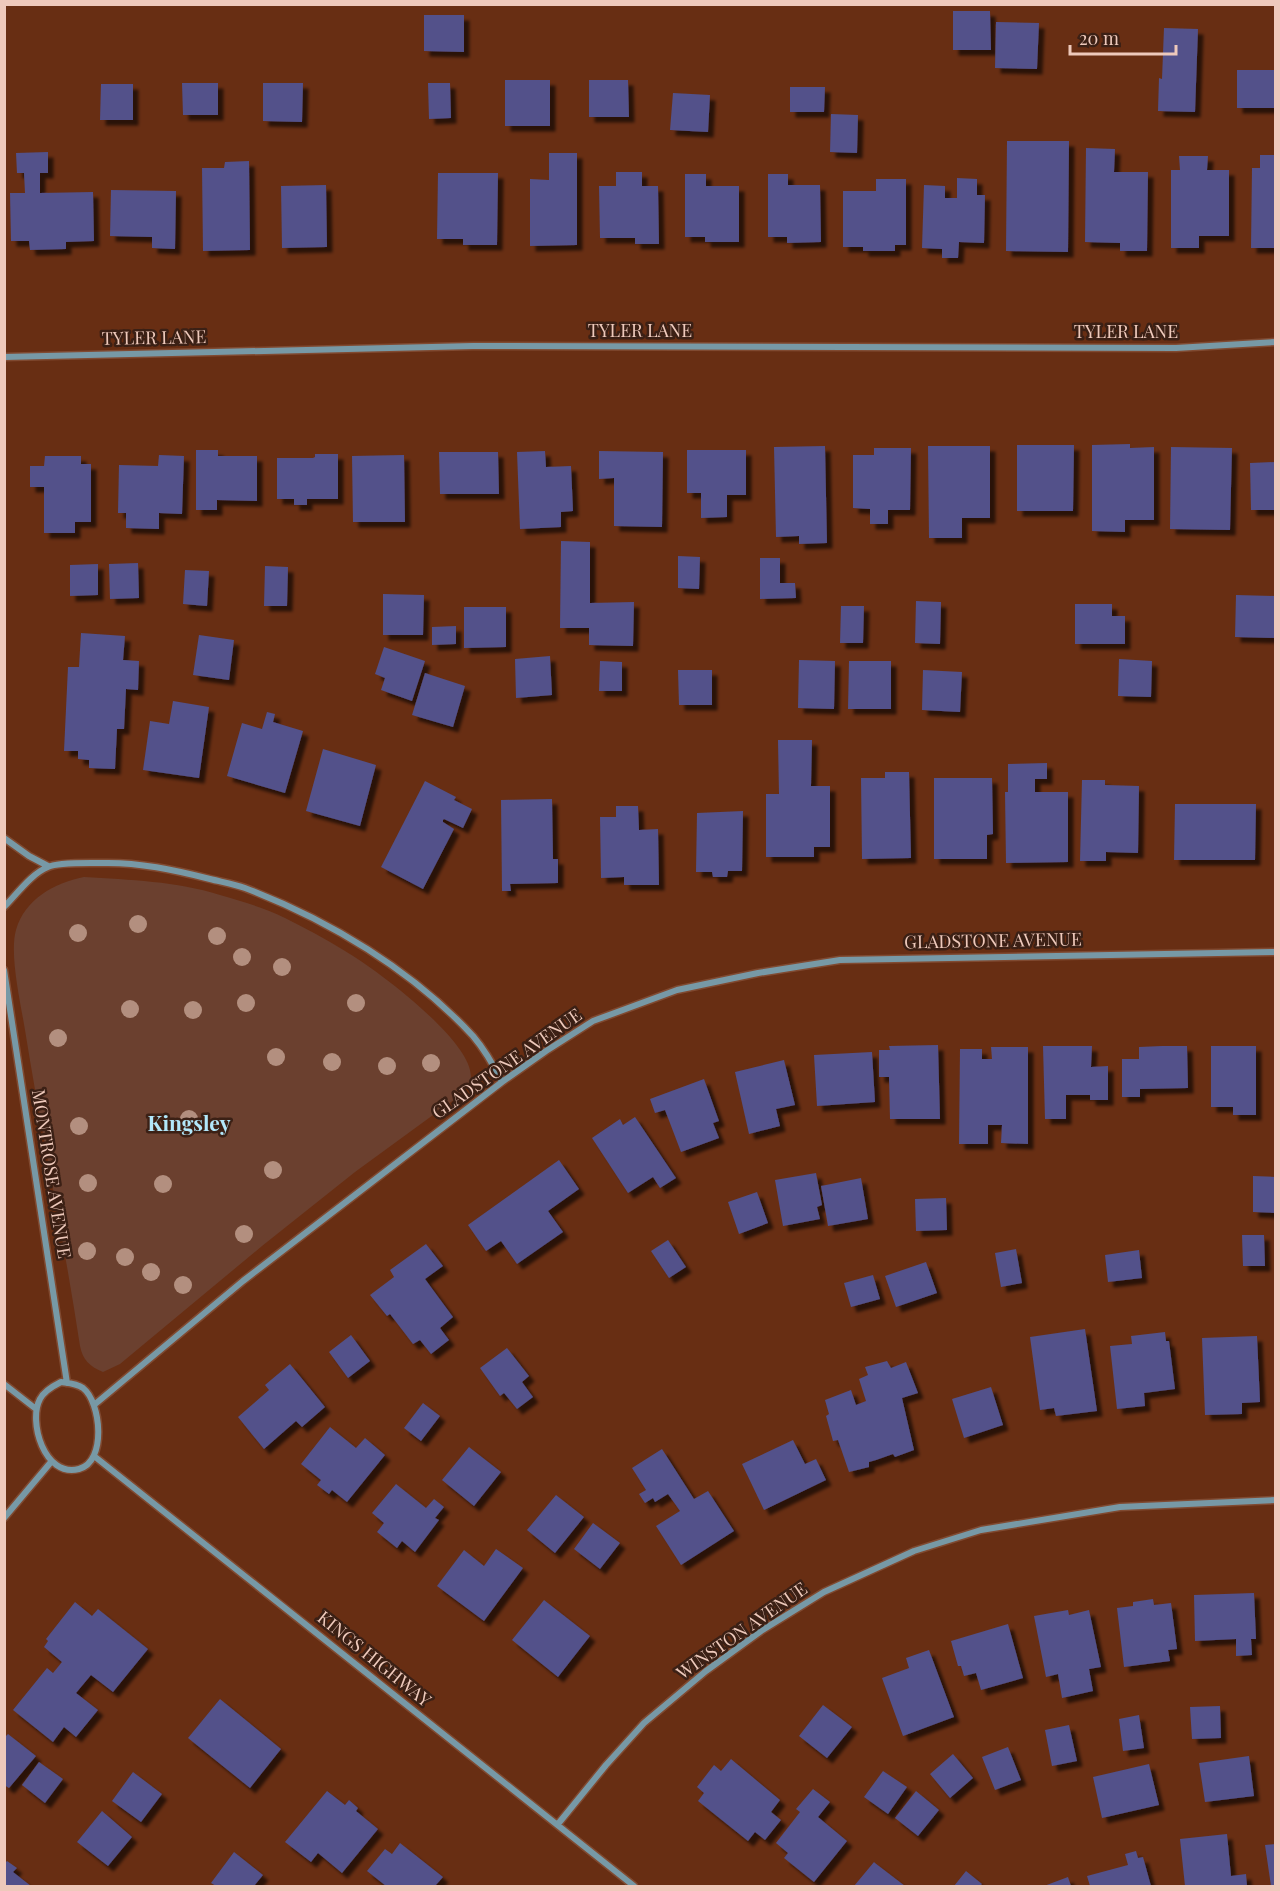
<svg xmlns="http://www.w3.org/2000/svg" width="1280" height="1891" font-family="'Playfair Display',serif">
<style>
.green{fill:#6b402f}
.building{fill:#52518a;filter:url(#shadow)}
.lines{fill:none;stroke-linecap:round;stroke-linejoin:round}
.street-casing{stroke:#804a31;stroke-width:9}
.street{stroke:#7799a6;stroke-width:6}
.tree{fill:#b38f7f}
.labels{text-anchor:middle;stroke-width:5;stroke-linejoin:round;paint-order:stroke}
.street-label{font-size:18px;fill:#eec9bb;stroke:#3b2015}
.quarter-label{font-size:21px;font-weight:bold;fill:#b2e7fa;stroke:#3b2015}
</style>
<defs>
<filter id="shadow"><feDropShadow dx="5.5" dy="5.5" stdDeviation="1.5" flood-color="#0009"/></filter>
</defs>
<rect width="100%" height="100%" fill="#682e13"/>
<!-- green -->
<path class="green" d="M 84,877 C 130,880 176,881 220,895 C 241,901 265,908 285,918 C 305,928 326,939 345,951 C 373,967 482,1047 470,1082 C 468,1089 460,1094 455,1099 L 355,1172 L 262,1246 L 120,1364 L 103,1372 C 89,1366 83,1360 80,1346 C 64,1240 42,1136 25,1030 C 21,1005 9,954 16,930 C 25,899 54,883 84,877 Z"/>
<!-- building -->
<path class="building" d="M 953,11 L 990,11 L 991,50 L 953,50 Z
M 424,15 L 464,15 L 464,52 L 424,51 Z
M 996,22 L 1039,23 L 1037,69 L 995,68 Z
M 1164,28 L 1198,29 L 1195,112 L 1158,111 L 1159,78 L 1162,79 Z
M 1237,70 L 1276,70 L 1276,108 L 1237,108 Z
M 505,80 L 550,80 L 550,126 L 505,126 Z
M 589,80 L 628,80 L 629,117 L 589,117 Z
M 182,83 L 218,83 L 218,115 L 183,115 Z
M 263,83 L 303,83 L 302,122 L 263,121 Z
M 428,83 L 450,83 L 451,118 L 429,119 Z
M 101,84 L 133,84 L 133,120 L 100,120 Z
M 790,87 L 825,87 L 824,112 L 790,112 Z
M 673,93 L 710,95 L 708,132 L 670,130 Z
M 831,114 L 858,115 L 857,153 L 830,152 Z
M 1007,141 L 1069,141 L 1068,252 L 1006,251 Z
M 1086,148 L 1115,149 L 1114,172 L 1148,172 L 1147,251 L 1120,251 L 1120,243 L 1085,242 Z
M 48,152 L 48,173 L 40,173 L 40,193 L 93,192 L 94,241 L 66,242 L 66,249 L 30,250 L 29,241 L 11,241 L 10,193 L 25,193 L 24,173 L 17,173 L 16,153 Z
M 549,153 L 577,153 L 577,245 L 530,246 L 530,179 L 549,180 Z
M 1260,155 L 1276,155 L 1276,248 L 1251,248 L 1252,168 L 1260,168 Z
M 1179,156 L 1208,156 L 1207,170 L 1229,170 L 1229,236 L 1199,236 L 1199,248 L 1171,248 L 1171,170 L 1180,170 Z
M 249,161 L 250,250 L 203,251 L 202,168 L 224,168 L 225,162 Z
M 616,172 L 642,172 L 642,186 L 658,186 L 659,244 L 635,244 L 635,238 L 600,238 L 599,186 L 616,186 Z
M 438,173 L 498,173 L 497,245 L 463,245 L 463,239 L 437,239 Z
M 685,174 L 706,174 L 706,186 L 739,186 L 739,242 L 705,242 L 705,237 L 685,237 Z
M 768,174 L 788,174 L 788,185 L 820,185 L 821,242 L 787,243 L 787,237 L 768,237 Z
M 957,178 L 977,179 L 977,195 L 985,195 L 984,243 L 959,242 L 958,258 L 942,258 L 942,249 L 922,248 L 924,185 L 945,186 L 945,198 L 957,198 Z
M 876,179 L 906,179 L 906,245 L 895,245 L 895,251 L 863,251 L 863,247 L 843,247 L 843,191 L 876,191 Z
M 326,185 L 327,247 L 282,248 L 281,186 Z
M 111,190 L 176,191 L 175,249 L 152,248 L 152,237 L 110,236 Z
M 1130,444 L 1130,448 L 1154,447 L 1154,520 L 1125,520 L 1125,532 L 1092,531 L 1092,445 Z
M 1017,445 L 1074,445 L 1073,511 L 1017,511 Z
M 825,446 L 827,543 L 799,544 L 799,536 L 776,537 L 774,447 Z
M 928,446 L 990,446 L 990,518 L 962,518 L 962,538 L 929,538 Z
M 1171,447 L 1232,448 L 1230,530 L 1170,529 Z
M 874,448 L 911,448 L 910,510 L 888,510 L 888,524 L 870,524 L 870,509 L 853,508 L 853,455 L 874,455 Z
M 196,450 L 218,450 L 218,456 L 257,456 L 257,501 L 217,500 L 217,510 L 196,510 Z
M 687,450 L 746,450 L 746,495 L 727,495 L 727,517 L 701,518 L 701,493 L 687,493 Z
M 545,451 L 546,467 L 571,466 L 573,511 L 561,512 L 561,527 L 520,529 L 517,452 Z
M 599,451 L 663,452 L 662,527 L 614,526 L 614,478 L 599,479 Z
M 439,452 L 498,452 L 499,494 L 440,494 Z
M 315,454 L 338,454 L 338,499 L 307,499 L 307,505 L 294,505 L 294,499 L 277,499 L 277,458 L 313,458 L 315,457 Z
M 159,455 L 184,456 L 182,514 L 159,513 L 159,529 L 126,528 L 126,513 L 118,513 L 119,465 L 158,466 Z
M 404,455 L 405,522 L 353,522 L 352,456 Z
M 45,456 L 81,456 L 81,464 L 91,464 L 91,522 L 75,522 L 75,533 L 44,533 L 44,487 L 30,487 L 30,466 L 44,466 Z
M 1276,462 L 1276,510 L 1251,510 L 1250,463 Z
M 561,541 L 590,542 L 590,603 L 634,602 L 633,646 L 589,645 L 589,628 L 560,628 Z
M 678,556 L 700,557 L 699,589 L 678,588 Z
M 760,558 L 780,558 L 780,583 L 795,583 L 796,598 L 760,599 Z
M 138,563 L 139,598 L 110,599 L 109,564 Z
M 98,564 L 98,595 L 70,596 L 70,565 Z
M 265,566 L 288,567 L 287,606 L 264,606 Z
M 185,570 L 209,571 L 207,606 L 183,604 Z
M 383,594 L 424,595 L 423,635 L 383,635 Z
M 1236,595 L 1276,596 L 1276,638 L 1235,637 Z
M 916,601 L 941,602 L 940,644 L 915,643 Z
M 1075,604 L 1112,604 L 1112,616 L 1125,616 L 1125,644 L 1075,644 Z
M 841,606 L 864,606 L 863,643 L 840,643 Z
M 464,607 L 506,607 L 506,647 L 464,648 Z
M 456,626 L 456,644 L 432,645 L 432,627 Z
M 81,633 L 125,636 L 123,660 L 139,661 L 138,690 L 126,689 L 124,729 L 117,729 L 115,769 L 89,768 L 89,760 L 78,759 L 78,751 L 64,751 L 68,667 L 79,667 Z
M 199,635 L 234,640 L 229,680 L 193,675 Z
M 384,647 L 425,661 L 412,701 L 381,690 L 385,678 L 375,674 Z
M 550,656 L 552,695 L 516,698 L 515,659 Z
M 1119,659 L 1152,661 L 1151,697 L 1118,696 Z
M 799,660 L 835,661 L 834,709 L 798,708 Z
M 600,661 L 622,662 L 622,691 L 599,691 Z
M 849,661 L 891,661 L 891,709 L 848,709 Z
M 678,670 L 712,670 L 712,705 L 679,705 Z
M 923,670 L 962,672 L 960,712 L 922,710 Z
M 425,673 L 465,686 L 453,727 L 412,715 Z
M 173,701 L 209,707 L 199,778 L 143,770 L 150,721 L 169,724 Z
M 267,712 L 275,714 L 273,722 L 303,731 L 285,793 L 227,776 L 242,723 L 262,729 Z
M 778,740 L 812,740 L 811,786 L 830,786 L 830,847 L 814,847 L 814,857 L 766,857 L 766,794 L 779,794 Z
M 323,749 L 376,765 L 360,826 L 306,811 Z
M 1047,763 L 1047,779 L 1035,779 L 1035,792 L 1068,792 L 1068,862 L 1006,863 L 1005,792 L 1008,792 L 1008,764 Z
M 885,772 L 909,772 L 911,858 L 862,859 L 861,778 L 885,778 Z
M 934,778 L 992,778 L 993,834 L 987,835 L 987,859 L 934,859 Z
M 1082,780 L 1105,780 L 1105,785 L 1139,786 L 1138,853 L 1106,852 L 1106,861 L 1080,861 Z
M 425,781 L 456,797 L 454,800 L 472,809 L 463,828 L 444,819 L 443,820 L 443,822 L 454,829 L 423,889 L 381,867 Z
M 552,799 L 553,859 L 558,859 L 558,883 L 510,884 L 511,891 L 502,891 L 501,800 Z
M 1175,804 L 1256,804 L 1255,860 L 1174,860 Z
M 616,806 L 638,806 L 639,830 L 658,829 L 659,885 L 624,885 L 624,877 L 601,878 L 600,817 L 616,817 Z
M 743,811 L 742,871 L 728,871 L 727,877 L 713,877 L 712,872 L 696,872 L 697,813 Z
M 938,1045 L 940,1119 L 890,1119 L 889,1077 L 879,1077 L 879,1050 L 890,1050 L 889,1046 Z
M 1043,1046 L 1092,1046 L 1091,1067 L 1108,1066 L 1108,1100 L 1090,1100 L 1090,1095 L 1066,1095 L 1066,1119 L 1045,1119 Z
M 1162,1046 L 1187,1046 L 1188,1088 L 1140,1089 L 1140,1097 L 1122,1097 L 1122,1059 L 1139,1059 L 1139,1047 Z
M 1211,1046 L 1256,1046 L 1256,1115 L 1233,1115 L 1233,1107 L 1211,1107 Z
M 991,1047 L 1028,1047 L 1028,1144 L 1001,1143 L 1002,1125 L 988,1125 L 988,1144 L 959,1144 L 960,1049 L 982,1049 L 982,1059 L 992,1059 Z
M 872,1052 L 875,1102 L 817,1106 L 814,1055 Z
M 784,1060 L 795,1105 L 776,1109 L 780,1126 L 749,1134 L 735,1072 Z
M 704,1079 L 719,1121 L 713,1123 L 719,1138 L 681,1152 L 665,1110 L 655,1113 L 650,1099 Z
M 635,1117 L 676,1178 L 660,1188 L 653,1177 L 628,1193 L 592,1138 L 620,1119 L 623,1125 Z
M 559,1160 L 579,1189 L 548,1211 L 563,1232 L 517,1264 L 501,1241 L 486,1251 L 468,1225 Z
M 816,1173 L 822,1205 L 817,1207 L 820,1219 L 783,1226 L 775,1180 Z
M 1253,1176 L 1276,1177 L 1276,1213 L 1253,1212 Z
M 861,1178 L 868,1219 L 828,1226 L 821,1186 Z
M 757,1192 L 768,1223 L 739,1234 L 728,1202 Z
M 946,1198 L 947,1230 L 916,1231 L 915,1199 Z
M 1242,1235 L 1264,1235 L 1265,1266 L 1243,1266 Z
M 668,1240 L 686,1267 L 669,1278 L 651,1251 Z
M 426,1244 L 443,1266 L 425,1279 L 453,1317 L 440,1328 L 449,1340 L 431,1354 L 420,1340 L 413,1344 L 390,1314 L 387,1316 L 370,1295 L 394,1277 L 390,1270 Z
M 1016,1249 L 1022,1283 L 1001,1287 L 995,1253 Z
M 1139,1250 L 1142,1278 L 1108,1282 L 1105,1255 Z
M 926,1262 L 937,1293 L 896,1307 L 885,1276 Z
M 873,1275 L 880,1299 L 851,1307 L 844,1283 Z
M 1085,1329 L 1097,1411 L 1056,1416 L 1054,1408 L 1040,1410 L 1030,1337 Z
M 1165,1332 L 1166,1341 L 1169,1341 L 1175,1389 L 1144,1393 L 1145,1406 L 1117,1409 L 1110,1346 L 1132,1344 L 1131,1336 Z
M 351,1335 L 370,1361 L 348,1378 L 329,1352 Z
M 1257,1336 L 1260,1402 L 1242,1403 L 1242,1414 L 1205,1415 L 1202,1338 Z
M 507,1348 L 529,1376 L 522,1382 L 533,1397 L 517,1409 L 504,1393 L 500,1396 L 480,1368 Z
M 887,1361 L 891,1368 L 906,1362 L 918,1393 L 902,1398 L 914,1450 L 895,1457 L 893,1454 L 876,1460 L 869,1462 L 869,1467 L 849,1472 L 838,1440 L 833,1441 L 826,1416 L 829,1414 L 825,1400 L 851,1390 L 856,1405 L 866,1401 L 859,1379 L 868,1375 L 865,1367 Z
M 290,1364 L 325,1407 L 302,1427 L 296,1421 L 264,1449 L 238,1417 L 269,1390 L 265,1385 Z
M 991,1387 L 1003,1425 L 964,1438 L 952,1399 Z
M 423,1403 L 440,1416 L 421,1441 L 404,1428 Z
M 330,1427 L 356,1448 L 365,1438 L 385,1455 L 347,1502 L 332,1490 L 329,1494 L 317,1485 L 321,1480 L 301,1464 Z
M 793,1440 L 805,1464 L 816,1459 L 826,1480 L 764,1510 L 742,1464 Z
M 469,1447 L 501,1472 L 474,1506 L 442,1480 Z
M 662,1449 L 694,1499 L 708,1491 L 734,1531 L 681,1565 L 656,1526 L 680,1511 L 668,1494 L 655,1502 L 653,1498 L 645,1503 L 639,1494 L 646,1490 L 632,1468 Z
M 396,1484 L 426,1508 L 434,1499 L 444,1507 L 435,1518 L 439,1520 L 415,1552 L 402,1541 L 397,1548 L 377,1532 L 384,1523 L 372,1513 Z
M 556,1495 L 584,1517 L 555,1553 L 527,1530 Z
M 593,1523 L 620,1543 L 600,1569 L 574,1549 Z
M 496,1549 L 523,1568 L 484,1621 L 437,1586 L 464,1550 L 484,1566 Z
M 1254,1593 L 1256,1639 L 1251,1639 L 1252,1655 L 1236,1656 L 1236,1639 L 1195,1641 L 1194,1595 Z
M 1153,1599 L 1154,1605 L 1171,1603 L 1177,1649 L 1168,1650 L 1170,1661 L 1124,1667 L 1117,1608 L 1133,1606 L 1133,1602 Z
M 544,1600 L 590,1636 L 558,1677 L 512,1640 Z
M 75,1602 L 92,1616 L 98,1609 L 148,1649 L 113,1692 L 91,1675 L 76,1693 L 98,1710 L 76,1737 L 64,1727 L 53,1742 L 13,1710 L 47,1668 L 53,1673 L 62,1662 L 44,1647 L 48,1641 L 46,1639 Z
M 1068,1610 L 1069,1615 L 1089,1610 L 1101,1667 L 1089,1669 L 1093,1691 L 1062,1698 L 1058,1674 L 1046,1677 L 1034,1616 Z
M 1008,1624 L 1023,1678 L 981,1690 L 976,1673 L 964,1676 L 961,1666 L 958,1666 L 951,1641 Z
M 929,1650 L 954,1717 L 903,1736 L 882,1678 L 909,1668 L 906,1658 Z
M 220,1699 L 281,1749 L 250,1788 L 188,1738 Z
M 823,1705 L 852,1727 L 827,1758 L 799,1736 Z
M 1220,1706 L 1221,1738 L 1192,1739 L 1190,1707 Z
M 1139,1715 L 1144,1748 L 1123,1751 L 1119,1719 Z
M 1069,1725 L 1077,1761 L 1052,1766 L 1045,1730 Z
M 8,1734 L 36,1756 L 9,1788 L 4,1785 L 4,1738 Z
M 1008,1747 L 1021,1780 L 995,1790 L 982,1757 Z
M 953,1754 L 973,1778 L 950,1798 L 930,1774 Z
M 1249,1756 L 1254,1796 L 1205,1802 L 1199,1763 Z
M 731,1759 L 780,1800 L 771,1812 L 781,1820 L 765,1840 L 755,1832 L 748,1841 L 698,1801 L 704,1793 L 697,1787 L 714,1765 L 721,1771 Z
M 39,1762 L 63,1779 L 45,1803 L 22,1785 Z
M 1149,1764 L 1159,1805 L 1102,1818 L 1093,1777 Z
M 883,1771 L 907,1787 L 888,1814 L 864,1797 Z
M 133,1772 L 162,1794 L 141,1822 L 112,1801 Z
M 813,1789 L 830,1802 L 818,1817 L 847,1841 L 814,1882 L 784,1858 L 788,1853 L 776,1843 L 800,1812 L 796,1809 Z
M 327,1791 L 345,1805 L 349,1800 L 358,1808 L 356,1811 L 378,1829 L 342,1873 L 318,1853 L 311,1862 L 285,1842 Z
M 916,1791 L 939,1810 L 918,1836 L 895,1818 Z
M 102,1811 L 132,1837 L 108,1866 L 77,1842 Z
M 1227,1834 L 1231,1876 L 1246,1874 L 1247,1886 L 1185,1886 L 1180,1839 Z
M 400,1843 L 443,1877 L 435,1886 L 386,1886 L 367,1871 L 385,1849 L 392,1854 Z
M 1276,1844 L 1276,1886 L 1271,1886 L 1265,1845 Z
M 1136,1851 L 1138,1858 L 1143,1857 L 1151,1886 L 1090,1886 L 1087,1876 L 1128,1865 L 1125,1854 Z
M 234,1852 L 263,1875 L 254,1886 L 216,1886 L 211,1883 Z
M 7,1861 L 17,1868 L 13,1872 L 31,1886 L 4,1886 L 4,1864 Z
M 874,1862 L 875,1863 L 905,1886 L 854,1886 Z
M 966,1871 L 982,1884 L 980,1886 L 954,1886 Z
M 1068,1877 L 1071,1886 L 1044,1886 Z"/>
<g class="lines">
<defs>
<path id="street" d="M 4,357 L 473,346 L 1176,348 L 1276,342
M 4,838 L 29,856 L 48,866
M 4,907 C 16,895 32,873 48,867 C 57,862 90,863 102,863 C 138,862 175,870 210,879 C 222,882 234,884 245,888 C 329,920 412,970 473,1036 C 485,1050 494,1066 502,1082
M 4,970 L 67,1383
M 61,1382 C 69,1383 76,1383 83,1388 C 101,1402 107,1462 79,1469 C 44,1478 28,1421 40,1399 C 44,1391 53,1386 61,1382 Z
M 4,1384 L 36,1409
M 94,1405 L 243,1281 L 502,1082 L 546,1051 L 593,1021 L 677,990 L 758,973 L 840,960 L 1276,952
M 94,1456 L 634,1886
M 4,1518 L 51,1462
M 558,1824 L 606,1765 L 644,1723 L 706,1671 L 761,1631 L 824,1592 L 914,1551 L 981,1530 L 1120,1507 L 1276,1500"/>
</defs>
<!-- street casing -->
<use href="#street" class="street-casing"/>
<!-- street -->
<use href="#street" class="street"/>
</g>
<!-- trees -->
<g class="tree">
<circle cx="138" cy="924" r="9"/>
<circle cx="78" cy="933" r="9"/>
<circle cx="217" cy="936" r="9"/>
<circle cx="242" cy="957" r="9"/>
<circle cx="282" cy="967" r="9"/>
<circle cx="246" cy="1003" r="9"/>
<circle cx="356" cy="1003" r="9"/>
<circle cx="130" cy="1009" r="9"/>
<circle cx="193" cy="1010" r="9"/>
<circle cx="58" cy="1038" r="9"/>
<circle cx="276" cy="1057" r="9"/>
<circle cx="332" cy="1062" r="9"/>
<circle cx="431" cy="1063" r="9"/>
<circle cx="387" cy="1066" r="9"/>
<circle cx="189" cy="1119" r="9"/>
<circle cx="79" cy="1126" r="9"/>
<circle cx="273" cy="1170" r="9"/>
<circle cx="88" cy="1183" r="9"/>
<circle cx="163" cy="1184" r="9"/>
<circle cx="244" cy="1234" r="9"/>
<circle cx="87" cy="1251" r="9"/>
<circle cx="125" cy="1257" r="9"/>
<circle cx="151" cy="1272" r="9"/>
<circle cx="183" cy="1285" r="9"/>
</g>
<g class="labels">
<!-- street labels -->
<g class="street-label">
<text x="640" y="337">TYLER LANE</text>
<text x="1126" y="338">TYLER LANE</text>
<text transform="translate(154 338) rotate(-1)" y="6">TYLER LANE</text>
<text transform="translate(993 941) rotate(-1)" y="6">GLADSTONE AVENUE</text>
<text transform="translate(507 1064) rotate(-35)" y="6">GLADSTONE AVENUE</text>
<text transform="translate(51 1174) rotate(81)" y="6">MONTROSE AVENUE</text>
<text transform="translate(742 1631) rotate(-35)" y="6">WINSTON AVENUE</text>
<text transform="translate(374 1659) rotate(39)" y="6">KINGS HIGHWAY</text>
</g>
<!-- quarter labels -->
<g class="quarter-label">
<text x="189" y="1131">Kingsley</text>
</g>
</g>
<!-- border -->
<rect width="1280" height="1891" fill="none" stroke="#eec9bb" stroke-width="12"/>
<!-- scale -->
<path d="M1070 45v9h106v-9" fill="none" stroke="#eec9bb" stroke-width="3"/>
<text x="1079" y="45" font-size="18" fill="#eec9bb" stroke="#3b2015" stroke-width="4.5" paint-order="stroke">20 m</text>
</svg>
